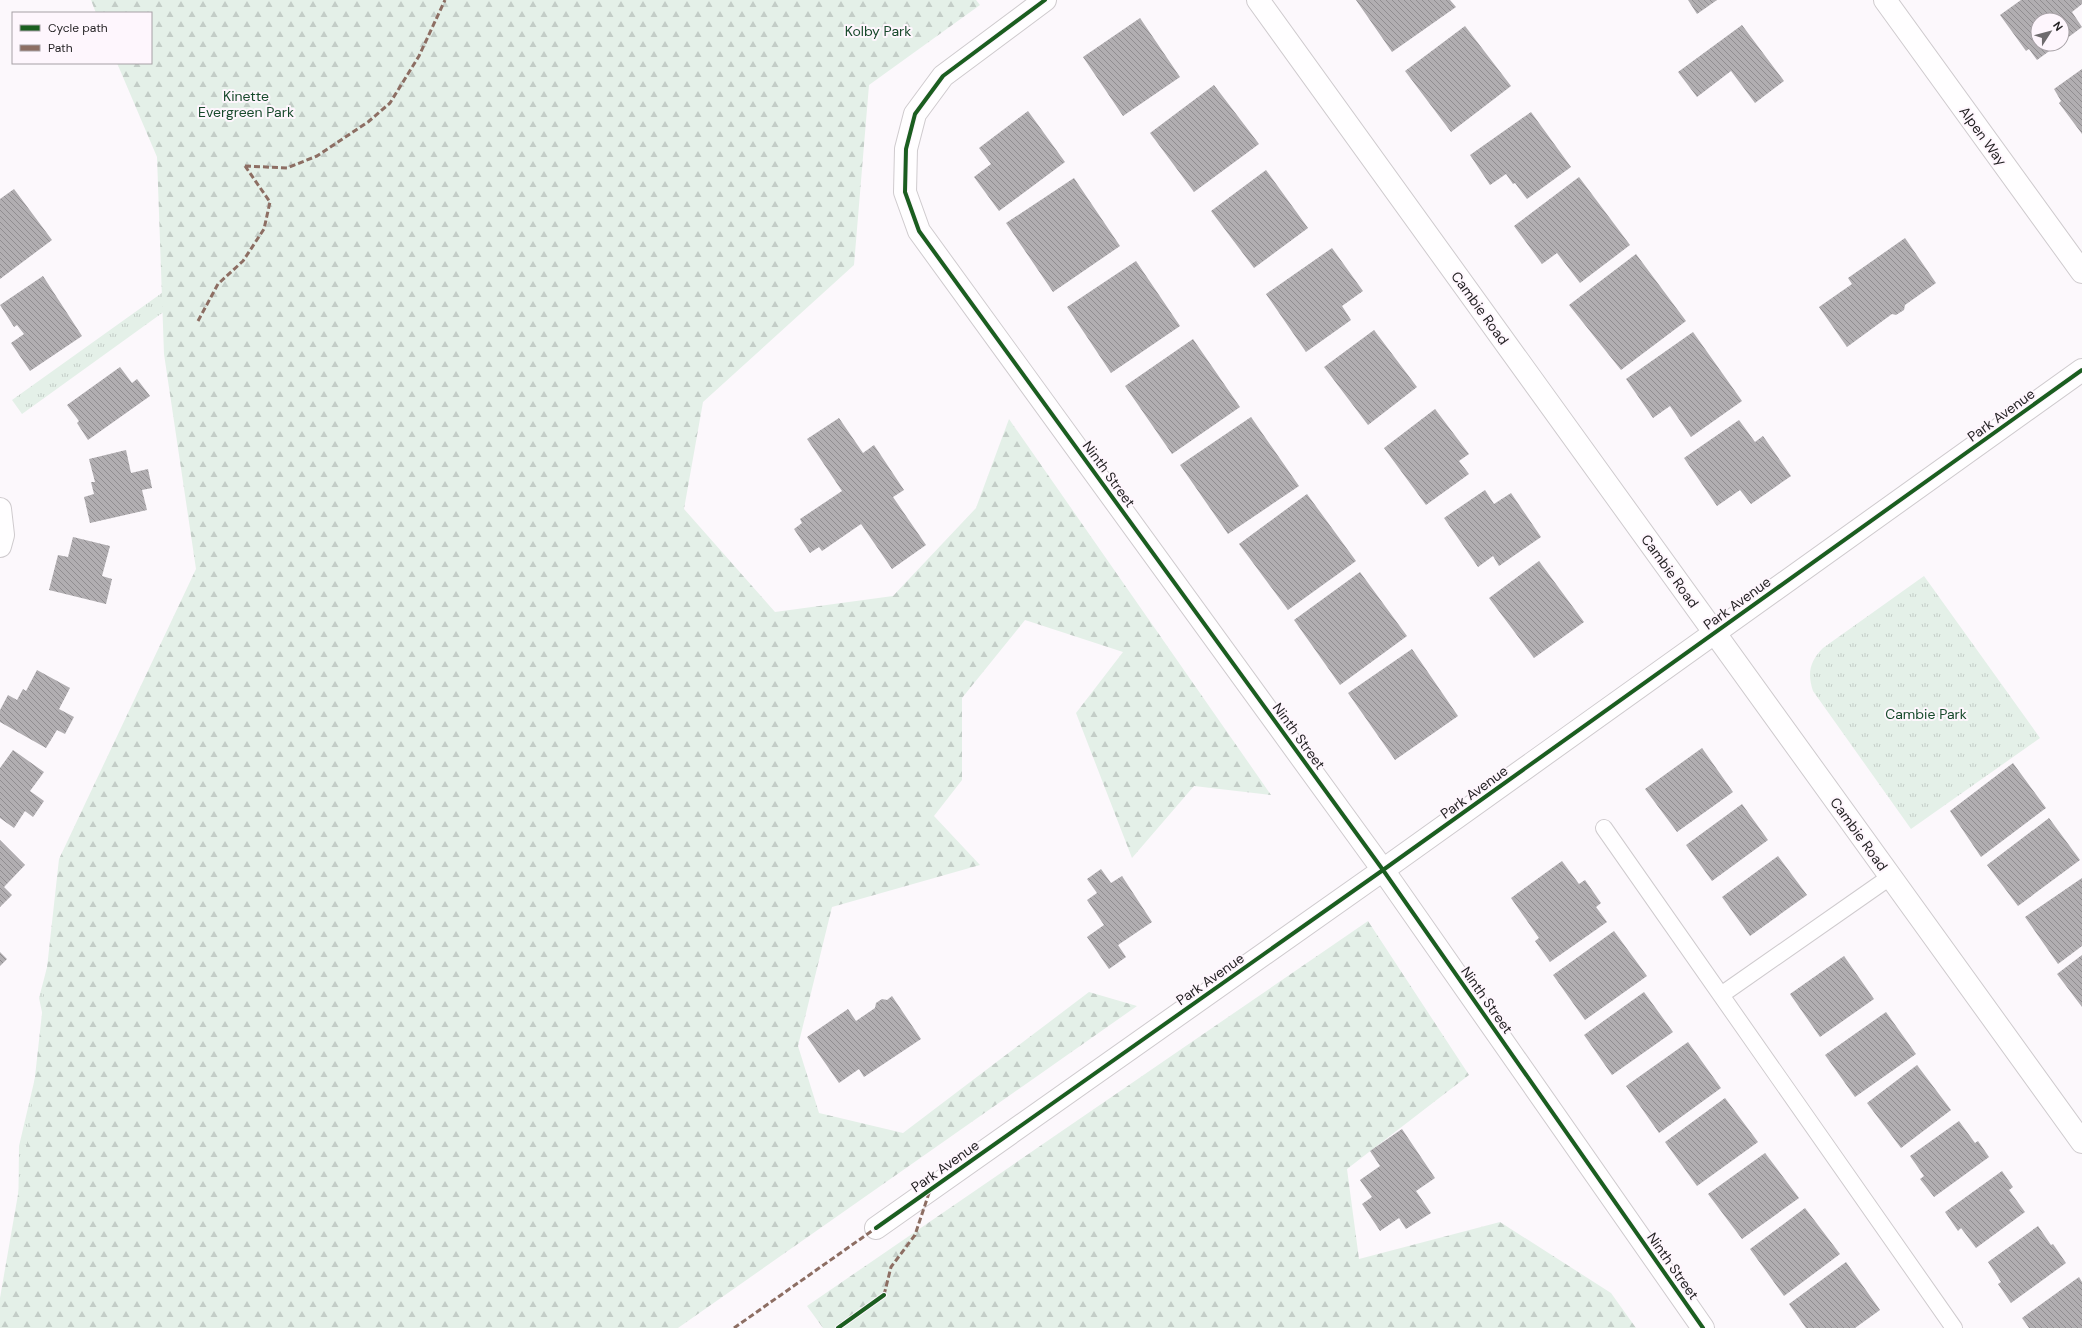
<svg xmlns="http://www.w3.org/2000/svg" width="2082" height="1328" font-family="'DM Sans',sans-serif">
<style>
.grass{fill:url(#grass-tufts)}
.forest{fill:url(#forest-firs)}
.building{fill:url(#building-back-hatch)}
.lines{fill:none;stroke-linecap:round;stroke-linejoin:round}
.lane-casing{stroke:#cfcbce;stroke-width:18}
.street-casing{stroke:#cfcbce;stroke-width:24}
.lane{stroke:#fffeff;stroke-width:16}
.street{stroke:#fffeff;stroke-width:22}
.quiet{stroke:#8d6e63;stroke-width:3;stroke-dasharray:6 3;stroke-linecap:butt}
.cycleway-casing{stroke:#fef6fd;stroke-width:6}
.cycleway{stroke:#1b5e20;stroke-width:4}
.labels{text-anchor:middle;stroke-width:4;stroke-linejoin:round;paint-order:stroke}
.park-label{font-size:14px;fill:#17492b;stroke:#fef6fd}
.street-label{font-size:14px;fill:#211f21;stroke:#fef6fd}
</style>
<defs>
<pattern id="grass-tufts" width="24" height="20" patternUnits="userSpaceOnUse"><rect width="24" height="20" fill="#e4f0e8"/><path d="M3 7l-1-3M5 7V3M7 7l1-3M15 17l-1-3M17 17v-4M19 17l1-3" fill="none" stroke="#c3cdc7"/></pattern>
<pattern id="forest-firs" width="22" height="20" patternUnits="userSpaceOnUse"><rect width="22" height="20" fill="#e4f0e8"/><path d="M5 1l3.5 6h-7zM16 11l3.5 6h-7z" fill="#c3cdc7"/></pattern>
<pattern id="building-back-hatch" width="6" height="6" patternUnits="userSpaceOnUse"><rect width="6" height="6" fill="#b1aeb1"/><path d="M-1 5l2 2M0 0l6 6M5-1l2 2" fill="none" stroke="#908d90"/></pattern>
</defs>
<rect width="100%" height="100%" fill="#fcf8fc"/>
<!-- grass -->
<path class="grass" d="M 180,280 L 261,392 L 199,641 L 147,718 L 100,828 L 56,997 L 64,1030 L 36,1148 L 39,1309 L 32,1328 L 6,1328 L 17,1320 L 19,1146 L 46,1031 L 39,998 L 85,822 L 132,710 L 184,634 L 243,396 L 176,303 L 22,414 L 12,400 Z
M 1924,576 L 2040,738 L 1911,829 L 1813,691 C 1807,673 1810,661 1823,648 Z"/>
<!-- forest -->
<path class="forest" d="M 91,0 L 976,0 L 980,5 L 869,85 L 854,265 L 703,402 L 684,509 L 775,612 L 893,596 L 976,508 L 1009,419 L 1271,795 L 1194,786 L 1132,858 L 1076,713 L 1123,652 L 1025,620 L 962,698 L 962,780 L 934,816 L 980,865 L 832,907 L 798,1046 L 819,1113 L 903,1133 L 1089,992 L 1137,1006 L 678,1328 L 0,1328 L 0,1298 L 29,1131 L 59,859 L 196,569 L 164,354 L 157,157 L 117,63 L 151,63 L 151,13 L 96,13 Z
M 1368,921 L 1469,1075 L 1347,1169 L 1359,1259 L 1500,1222 L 1611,1293 L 1636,1328 L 823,1328 L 807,1306 Z"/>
<!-- building -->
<path class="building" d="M 1356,0 L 1450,0 L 1456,7 L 1392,52 Z
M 1688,0 L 1717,0 L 1697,14 Z
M 2021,0 L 2082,0 L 2082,4 L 2072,12 L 2082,27 L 2062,42 L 2062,20 L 2038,20 L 2038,44 L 2059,44 L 2037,60 L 2029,49 L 2026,51 L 2000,15 Z
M 1140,18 L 1180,77 L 1123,116 L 1083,57 Z
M 1742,25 L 1784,81 L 1755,103 L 1731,71 L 1697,97 L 1678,72 Z
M 1465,26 L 1511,86 L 1451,132 L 1405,71 Z
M 2082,69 L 2082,134 L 2059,103 L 2061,101 L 2054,89 Z
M 1214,85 L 1259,144 L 1194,192 L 1150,133 Z
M 1028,111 L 1065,162 L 999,211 L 974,177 L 991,164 L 979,148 Z
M 1531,112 L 1571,167 L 1527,199 L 1515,183 L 1513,184 L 1506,174 L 1490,185 L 1470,155 Z
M 1266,170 L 1308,228 L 1254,268 L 1211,211 Z
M 1579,177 L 1630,245 L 1580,283 L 1557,253 L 1542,264 L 1514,226 Z
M 1074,178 L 1120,246 L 1053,292 L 1006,223 Z
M 14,189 L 52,240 L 0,279 L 0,199 Z
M 1905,238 L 1936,283 L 1905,305 L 1904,310 L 1896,315 L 1892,314 L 1847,347 L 1819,307 L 1852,284 L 1848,278 Z
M 1332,248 L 1363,291 L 1342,306 L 1351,320 L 1306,352 L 1266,294 Z
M 1636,254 L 1686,321 L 1621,370 L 1569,305 Z
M 1136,261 L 1180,326 L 1111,373 L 1067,307 Z
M 43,276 L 82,336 L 30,371 L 11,343 L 24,334 L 17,325 L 14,327 L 0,305 Z
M 1374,330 L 1417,387 L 1368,425 L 1324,367 Z
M 1693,332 L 1742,401 L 1691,437 L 1670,406 L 1653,418 L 1626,379 Z
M 1193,339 L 1240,407 L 1172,454 L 1125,386 Z
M 120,367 L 132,383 L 137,379 L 150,396 L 88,440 L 77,423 L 79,421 L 67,405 Z
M 1435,409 L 1469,454 L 1459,461 L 1469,474 L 1426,505 L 1384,448 Z
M 1251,417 L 1299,486 L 1228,534 L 1180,465 Z
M 839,418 L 863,453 L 874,445 L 904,490 L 893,497 L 926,545 L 892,569 L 861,524 L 822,551 L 819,547 L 810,553 L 794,529 L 802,523 L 800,519 L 842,491 L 807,439 Z
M 1739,420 L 1755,442 L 1763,436 L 1791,476 L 1751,504 L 1740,490 L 1717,506 L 1684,458 Z
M 126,450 L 131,473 L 148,469 L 152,488 L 142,490 L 147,510 L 90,523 L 84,497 L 94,494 L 91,482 L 95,482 L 89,459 Z
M 1485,490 L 1494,504 L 1511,493 L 1541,537 L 1499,566 L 1493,556 L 1478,567 L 1444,518 Z
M 1307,494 L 1356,561 L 1288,610 L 1239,544 Z
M 73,537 L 110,546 L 102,576 L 112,579 L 106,604 L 49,590 L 58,555 L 68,557 Z
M 1539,561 L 1584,622 L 1534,658 L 1489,598 Z
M 1360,572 L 1407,636 L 1340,685 L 1294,620 Z
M 1412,649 L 1458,716 L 1395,760 L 1348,693 Z
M 37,670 L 70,688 L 59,709 L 74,717 L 65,734 L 57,730 L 46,748 L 0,722 L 0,710 L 8,695 L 17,700 L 23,689 L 26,691 Z
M 1702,748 L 1733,792 L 1677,832 L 1645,789 Z
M 13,750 L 44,772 L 30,791 L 44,801 L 33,817 L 25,811 L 14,828 L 0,818 L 0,768 Z
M 2013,763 L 2046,808 L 1981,857 L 1950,811 Z
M 1742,804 L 1768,840 L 1712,881 L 1686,845 Z
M 2049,818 L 2080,860 L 2018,906 L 1987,865 Z
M 0,840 L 25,865 L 4,887 L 12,895 L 0,907 Z
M 1778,856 L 1807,895 L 1750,936 L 1722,897 Z
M 1562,861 L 1579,884 L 1585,880 L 1601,903 L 1596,907 L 1607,922 L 1550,962 L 1535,941 L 1539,938 L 1511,898 Z
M 1101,869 L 1111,883 L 1122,876 L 1152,922 L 1118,945 L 1126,957 L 1109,969 L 1087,937 L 1104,925 L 1087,900 L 1097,893 L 1087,879 Z
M 2082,878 L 2082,946 L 2058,964 L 2025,917 Z
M 1614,931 L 1647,976 L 1585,1020 L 1553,975 Z
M 0,952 L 7,959 L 0,966 Z
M 2082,955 L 2082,1007 L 2057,974 Z
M 1844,956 L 1874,999 L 1820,1037 L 1790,994 Z
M 1644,992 L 1673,1032 L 1612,1075 L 1584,1035 Z
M 892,996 L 921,1039 L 864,1077 L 859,1069 L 839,1083 L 807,1037 L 848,1009 L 856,1021 L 875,1008 L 876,1003 L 882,999 L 887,1000 Z
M 1886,1012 L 1916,1054 L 1855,1097 L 1825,1055 Z
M 1688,1042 L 1721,1088 L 1659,1133 L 1626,1086 Z
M 1917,1065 L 1951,1110 L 1901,1148 L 1867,1103 Z
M 1725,1098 L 1758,1142 L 1697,1186 L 1665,1142 Z
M 1959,1121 L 1975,1143 L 1978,1141 L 1989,1157 L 1934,1197 L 1920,1179 L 1924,1176 L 1910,1156 Z
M 1402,1129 L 1435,1178 L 1416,1191 L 1431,1213 L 1406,1229 L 1399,1218 L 1380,1231 L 1362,1204 L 1372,1197 L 1360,1180 L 1380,1166 L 1370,1151 Z
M 1765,1153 L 1799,1198 L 1742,1239 L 1708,1194 Z
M 2002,1171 L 2013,1187 L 2009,1190 L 2025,1212 L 1976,1248 L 1961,1228 L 1958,1231 L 1945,1212 Z
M 1805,1208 L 1840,1254 L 1784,1296 L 1750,1249 Z
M 2038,1226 L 2051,1245 L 2053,1244 L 2066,1263 L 2011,1303 L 1998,1284 L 2001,1282 L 1988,1262 Z
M 1846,1262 L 1880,1310 L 1855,1328 L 1806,1328 L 1789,1304 Z
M 2079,1277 L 2082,1282 L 2082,1328 L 2029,1328 L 2022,1318 Z"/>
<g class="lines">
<defs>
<path id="lane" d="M 1604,828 L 1954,1328
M 1721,995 L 1890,877"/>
<path id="street" d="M 1045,0 L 943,76 L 915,114 L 906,149 L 905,192 L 919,231 L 1383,870 L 1703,1328
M 1258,0 L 2082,1142
M 1885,0 L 2082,272
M 0,509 L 3,535 L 0,546
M 876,1228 L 1383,870 L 2082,370"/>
</defs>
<!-- lane casing -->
<use href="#lane" class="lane-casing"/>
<!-- street casing -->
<use href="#street" class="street-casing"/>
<!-- lane -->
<use href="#lane" class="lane"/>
<!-- street -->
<use href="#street" class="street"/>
<!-- quiet -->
<path class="quiet" d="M 245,166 L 287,168 L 317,156 L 368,122 L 390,103 L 419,56 L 445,0
M 198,321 L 218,284 L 243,261 L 264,229 L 270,202 L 245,166
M 884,1295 L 891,1267 L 915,1235 L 930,1190
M 734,1328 L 876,1228"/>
<defs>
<path id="cycleway" d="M 1045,0 L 943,76 L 915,114 L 906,149 L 905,192 L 919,231 L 1383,870 L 1703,1328
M 876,1228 L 1383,870 L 2082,370
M 838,1328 L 884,1295"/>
</defs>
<!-- cycleway casing -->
<use href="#cycleway" class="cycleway-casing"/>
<!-- cycleway -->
<use href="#cycleway" class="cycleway"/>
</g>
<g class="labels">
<!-- park labels -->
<g class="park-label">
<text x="878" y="36">Kolby Park</text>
<text x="246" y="101">Kinette<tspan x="246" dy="16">Evergreen Park</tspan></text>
<text x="1926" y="719">Cambie Park</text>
</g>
<!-- street labels -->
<g class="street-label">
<text transform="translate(1983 136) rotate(54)" y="5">Alpen Way</text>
<text transform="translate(1480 308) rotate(54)" y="5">Cambie Road</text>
<text transform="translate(2001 415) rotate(-36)" y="5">Park Avenue</text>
<text transform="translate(1109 474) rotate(54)" y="5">Ninth Street</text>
<text transform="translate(1670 571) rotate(54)" y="5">Cambie Road</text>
<text transform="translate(1737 603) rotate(-36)" y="5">Park Avenue</text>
<text transform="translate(1299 736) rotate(54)" y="5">Ninth Street</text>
<text transform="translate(1474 792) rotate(-36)" y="5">Park Avenue</text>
<text transform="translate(1859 834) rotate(54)" y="5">Cambie Road</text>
<text transform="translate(1210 979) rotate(-35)" y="5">Park Avenue</text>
<text transform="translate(1487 1000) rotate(55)" y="5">Ninth Street</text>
<text transform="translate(945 1166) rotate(-35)" y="5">Park Avenue</text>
<text transform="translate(1673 1266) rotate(55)" y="5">Ninth Street</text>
</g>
</g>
<!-- legend -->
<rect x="12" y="12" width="140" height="52" fill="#fef6fd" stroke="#a6a0a5"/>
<rect x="20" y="25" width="20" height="6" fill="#1b5e20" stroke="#a6a0a5"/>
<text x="48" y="32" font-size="12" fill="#211f21">Cycle path</text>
<rect x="20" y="45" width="20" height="6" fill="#8d6e63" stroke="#a6a0a5"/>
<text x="48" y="52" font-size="12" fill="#211f21">Path</text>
<!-- north arrow -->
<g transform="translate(2050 32) rotate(54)"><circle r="19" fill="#fef6fd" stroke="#a6a0a5"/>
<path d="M0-3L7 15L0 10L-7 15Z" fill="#6e6b6e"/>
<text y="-6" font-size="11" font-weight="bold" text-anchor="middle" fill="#211f21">N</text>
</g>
</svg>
